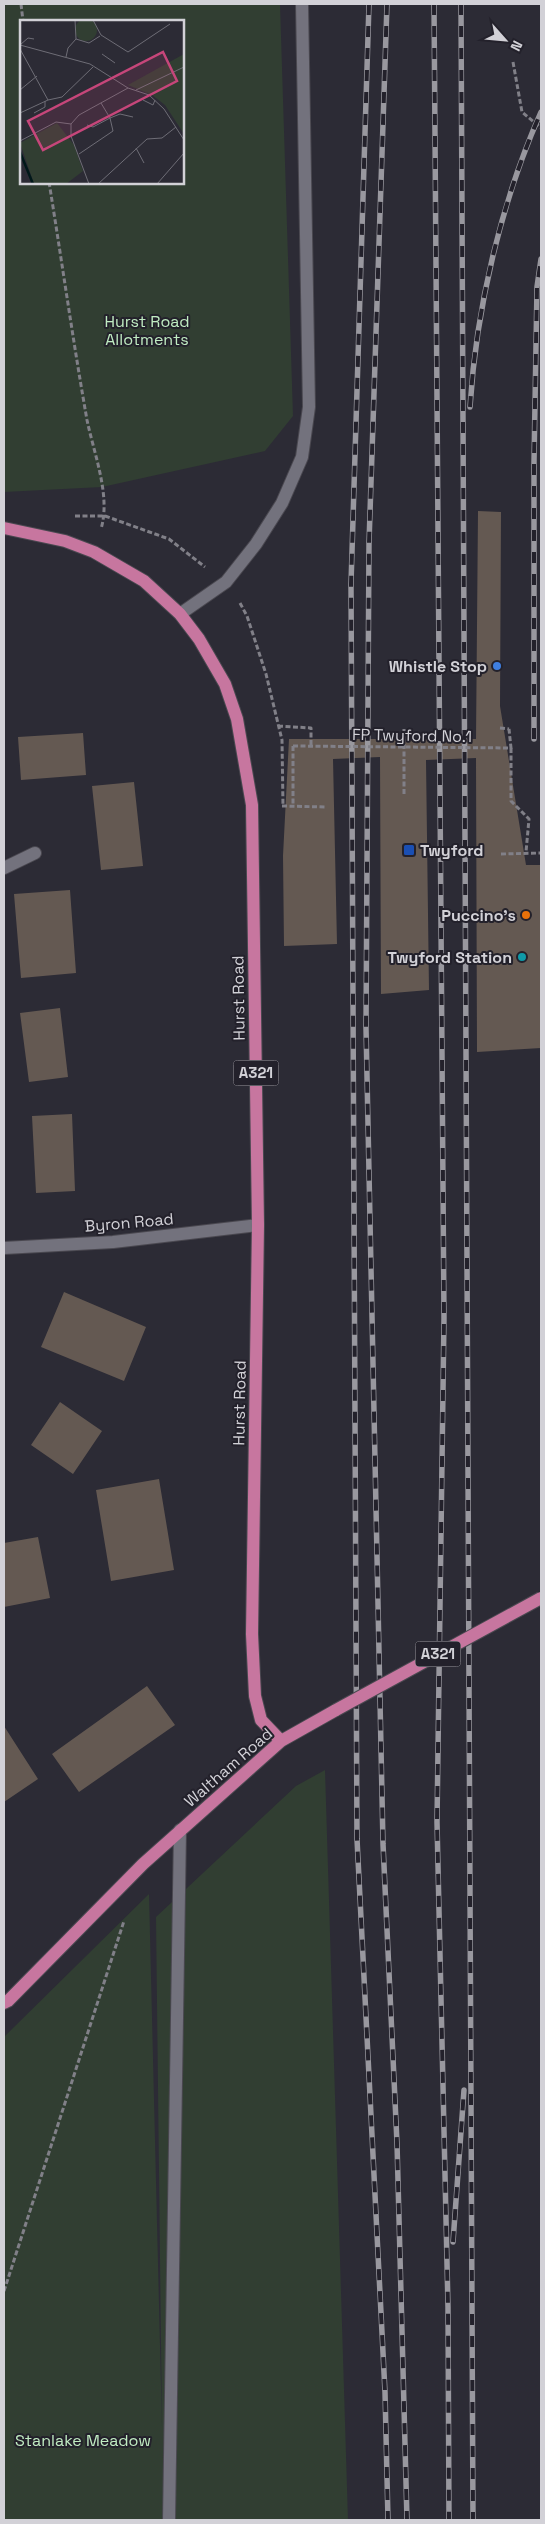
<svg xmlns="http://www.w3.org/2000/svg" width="545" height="2524" font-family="'Space Grotesk',sans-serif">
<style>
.green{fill:#313e32;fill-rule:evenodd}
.building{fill:#645952}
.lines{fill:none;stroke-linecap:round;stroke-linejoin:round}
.minor-casing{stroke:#4a4850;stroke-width:14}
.major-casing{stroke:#4a4850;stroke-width:14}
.path{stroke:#818088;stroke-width:3;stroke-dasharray:5 2.5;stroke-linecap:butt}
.minor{stroke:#73727d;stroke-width:12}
.major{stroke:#c7769f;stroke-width:12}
.rail-casing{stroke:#99989f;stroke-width:5.5}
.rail{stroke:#23212b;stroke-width:4;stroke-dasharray:11;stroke-linecap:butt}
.major-bridge-casing{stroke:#4a4850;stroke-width:14;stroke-linecap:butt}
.path-bridge{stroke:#818088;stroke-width:3;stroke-dasharray:5 2.5;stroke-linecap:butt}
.major-bridge{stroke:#c7769f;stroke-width:12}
.shop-dot{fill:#3f7fe0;stroke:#23212b;stroke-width:2}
.transit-dot{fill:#1a4fb4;stroke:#23212b;stroke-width:2}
.food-dot{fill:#e8710a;stroke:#23212b;stroke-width:2}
.culture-dot{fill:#0f9aa8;stroke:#23212b;stroke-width:2}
.labels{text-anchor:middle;stroke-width:4;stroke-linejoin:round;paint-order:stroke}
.shield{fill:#23212b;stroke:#9e9ca3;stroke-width:1}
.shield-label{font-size:15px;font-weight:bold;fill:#d2d1d7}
.park-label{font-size:16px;fill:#c0ecc2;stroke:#23212b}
.poi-label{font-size:16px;font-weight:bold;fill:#d2d1d7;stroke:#23212b;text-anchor:end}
.street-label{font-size:16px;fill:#d2d1d7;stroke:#23212b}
.inset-river{fill:none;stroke:#001819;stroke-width:2.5}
.inset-road{fill:none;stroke:#6e6d76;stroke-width:1}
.view{fill:#c6467a;fill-opacity:0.15;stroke:#c6467a;stroke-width:2.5}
.inset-edge{fill:none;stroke:#d2d1d7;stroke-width:2.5}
</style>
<rect width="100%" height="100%" fill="#2c2b35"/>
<!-- green -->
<path class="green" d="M 4,4 L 280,4 L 293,416 L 265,451 L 102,487 L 4,492 ZM 21,21 L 182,21 L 182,182 L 21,182 Z
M 325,1770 L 348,2520 L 4,2520 L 4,2037 L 149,1894 L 162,2428 L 156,1917 L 296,1786 Z"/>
<!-- building -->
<path class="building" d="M 478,511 L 501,512 L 500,706 L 526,865 L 541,865 L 541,1048 L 477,1052 L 476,758 L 426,760 L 429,990 L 381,994 L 380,757 L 333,759 L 337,944 L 284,946 L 283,856 L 289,739 L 476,739 Z
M 83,733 L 86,775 L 21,780 L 18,737 Z
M 134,782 L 143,866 L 101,870 L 92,786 Z
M 70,890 L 76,973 L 21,978 L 14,894 Z
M 60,1008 L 68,1077 L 29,1082 L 20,1013 Z
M 72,1114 L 75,1191 L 36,1193 L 32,1116 Z
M 64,1292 L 146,1327 L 124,1381 L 41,1347 Z
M 60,1402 L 102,1431 L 73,1474 L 31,1445 Z
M 159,1479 L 174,1570 L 111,1581 L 96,1490 Z
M 38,1537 L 50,1598 L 4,1607 L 4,1543 Z
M 147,1686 L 175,1725 L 79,1792 L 52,1754 Z
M 4,1726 L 38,1779 L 4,1802 Z"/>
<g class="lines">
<defs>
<path id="minor" d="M 180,614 L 226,582 L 256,544 L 282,503 L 302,457 L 309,407 L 302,4
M 4,868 L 35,853
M 4,1248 L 113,1242 L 258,1225
M 169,2520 L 180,1830"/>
<path id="major" d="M 4,528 L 65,541 L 94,552 L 144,581 L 180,614 L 199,639 L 225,684 L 237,719 L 252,805 L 258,1225 L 252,1634 L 255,1696 L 261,1720 L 281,1741
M 4,2003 L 8,2001 L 143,1864 L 281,1741 L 336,1710"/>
</defs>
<!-- minor casing -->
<use href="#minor" class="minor-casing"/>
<!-- major casing -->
<use href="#major" class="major-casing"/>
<!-- path -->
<path class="path" d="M 21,4 L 23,21
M 513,62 L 522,112 L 541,128
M 49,182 C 62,262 73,341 87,420 C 94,454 111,496 101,529
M 75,516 L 105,516 L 169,539 L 205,567
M 240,603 L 247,616 L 266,674 L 282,740 L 283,806
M 278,726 L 311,728 L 311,746
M 500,728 L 509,729
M 293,746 L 293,806
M 511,748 L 511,801 L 529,819 L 526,852
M 404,794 L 404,728
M 282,806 L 326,807
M 501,854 L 541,853
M 4,2291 L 124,1921"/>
<!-- minor -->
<use href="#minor" class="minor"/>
<!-- major -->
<use href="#major" class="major"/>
<defs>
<path id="rail" d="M 369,4 L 351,584 L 357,1839 L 385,2392 L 388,2520
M 387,4 L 369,543 L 366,1028 L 383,1844 L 397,2143 L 407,2520
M 434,4 L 444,1318 L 437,1822 L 448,2307 L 449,2520
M 461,4 L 473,2520
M 470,407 C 476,309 501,202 541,112
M 534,739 L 534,462 L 537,287 L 541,259
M 453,2242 L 464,2090"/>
</defs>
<!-- rail casing -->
<use href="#rail" class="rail-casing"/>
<!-- rail -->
<use href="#rail" class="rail"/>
<defs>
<path id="major-bridge" d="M 336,1710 L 541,1598"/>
</defs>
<!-- major-bridge casing -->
<use href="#major-bridge" class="major-bridge-casing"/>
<!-- path-bridge -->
<path class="path-bridge" d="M 293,746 L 511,748 L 509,729"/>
<!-- major-bridge -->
<use href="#major-bridge" class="major-bridge"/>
</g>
<!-- markers -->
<circle class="shop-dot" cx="497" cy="666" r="5"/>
<rect class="transit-dot" x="403" y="844" width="12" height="12" rx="2.5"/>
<circle class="food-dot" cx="526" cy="915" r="5"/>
<circle class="culture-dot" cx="522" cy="957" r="5"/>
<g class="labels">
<!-- shield labels -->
<g class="shield">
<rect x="233.5" y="1060.5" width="45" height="25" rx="4"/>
<rect x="415.5" y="1641.5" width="45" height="25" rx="4"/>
</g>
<g class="shield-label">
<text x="256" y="1078">A321</text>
<text x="438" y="1659">A321</text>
</g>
<!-- park labels -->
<g class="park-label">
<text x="147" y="327">Hurst Road<tspan x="147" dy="18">Allotments</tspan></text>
<text x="83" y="2446">Stanlake Meadow</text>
</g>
<!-- poi labels -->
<g class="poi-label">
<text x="487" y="672">Whistle Stop</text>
<text x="420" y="856" text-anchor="start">Twyford</text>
<text x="516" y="921">Puccino's</text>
<text x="512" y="963">Twyford Station</text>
</g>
<!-- street labels -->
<g class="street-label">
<text transform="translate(412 735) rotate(1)" y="6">FP Twyford No.1</text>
<text transform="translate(238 998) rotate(-91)" y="6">Hurst Road</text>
<text transform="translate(129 1222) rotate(-5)" y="6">Byron Road</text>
<text transform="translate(239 1403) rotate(-89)" y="6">Hurst Road</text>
<text transform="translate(228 1767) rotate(-41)" y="6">Waltham Road</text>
</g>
</g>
<!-- overview -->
<g transform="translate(20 20)">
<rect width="164" height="164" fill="#2c2b35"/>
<path d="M55 10a11 11 0 1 1 22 0a11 11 0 1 1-22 0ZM 164,34 L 164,114 L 145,85 L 132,75 L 108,65 ZM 37,103 L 54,125 L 63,151 L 46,164 L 14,164 L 0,123 Z" fill="#313e32"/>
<path class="inset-river" d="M 0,132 L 13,164"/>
<path class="inset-road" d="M 55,0 L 56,19 L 69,23 L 80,16M 73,0 L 81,15 L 108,32 L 150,4M 0,25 L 8,18 L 14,19M 0,25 L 70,44 L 108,68 L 129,75 L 144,89 L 164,120M 0,29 L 28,80M 82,34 L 95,43M 46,37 L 48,28 L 56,19M 0,70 L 17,56M 116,70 L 164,47M 28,80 L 42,77 L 73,47M 123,80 L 133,85 L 135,80M 0,93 L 28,80M 14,93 L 25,87 L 25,81M 67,105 L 73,107 L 90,98 L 81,83M 0,121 L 36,102 L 51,104M 116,128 L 124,143M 59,134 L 93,111 L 90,98 L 100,94 L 113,97M 69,164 L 51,116 L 51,104 L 59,95 L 108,68M 78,164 L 127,119 L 142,118 L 156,107M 137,164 L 164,133"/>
<path class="view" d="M 143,32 L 157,61 L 23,130 L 8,101 Z"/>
<rect width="164" height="164" class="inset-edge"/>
</g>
<!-- border -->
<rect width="545" height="2524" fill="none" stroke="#d2d1d7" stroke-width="10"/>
<!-- north arrow -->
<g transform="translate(505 40) rotate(117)" stroke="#23212b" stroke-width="4" paint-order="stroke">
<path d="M0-4L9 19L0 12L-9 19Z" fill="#d2d1d7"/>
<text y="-8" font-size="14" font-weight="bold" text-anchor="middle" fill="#d2d1d7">N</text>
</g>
</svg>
